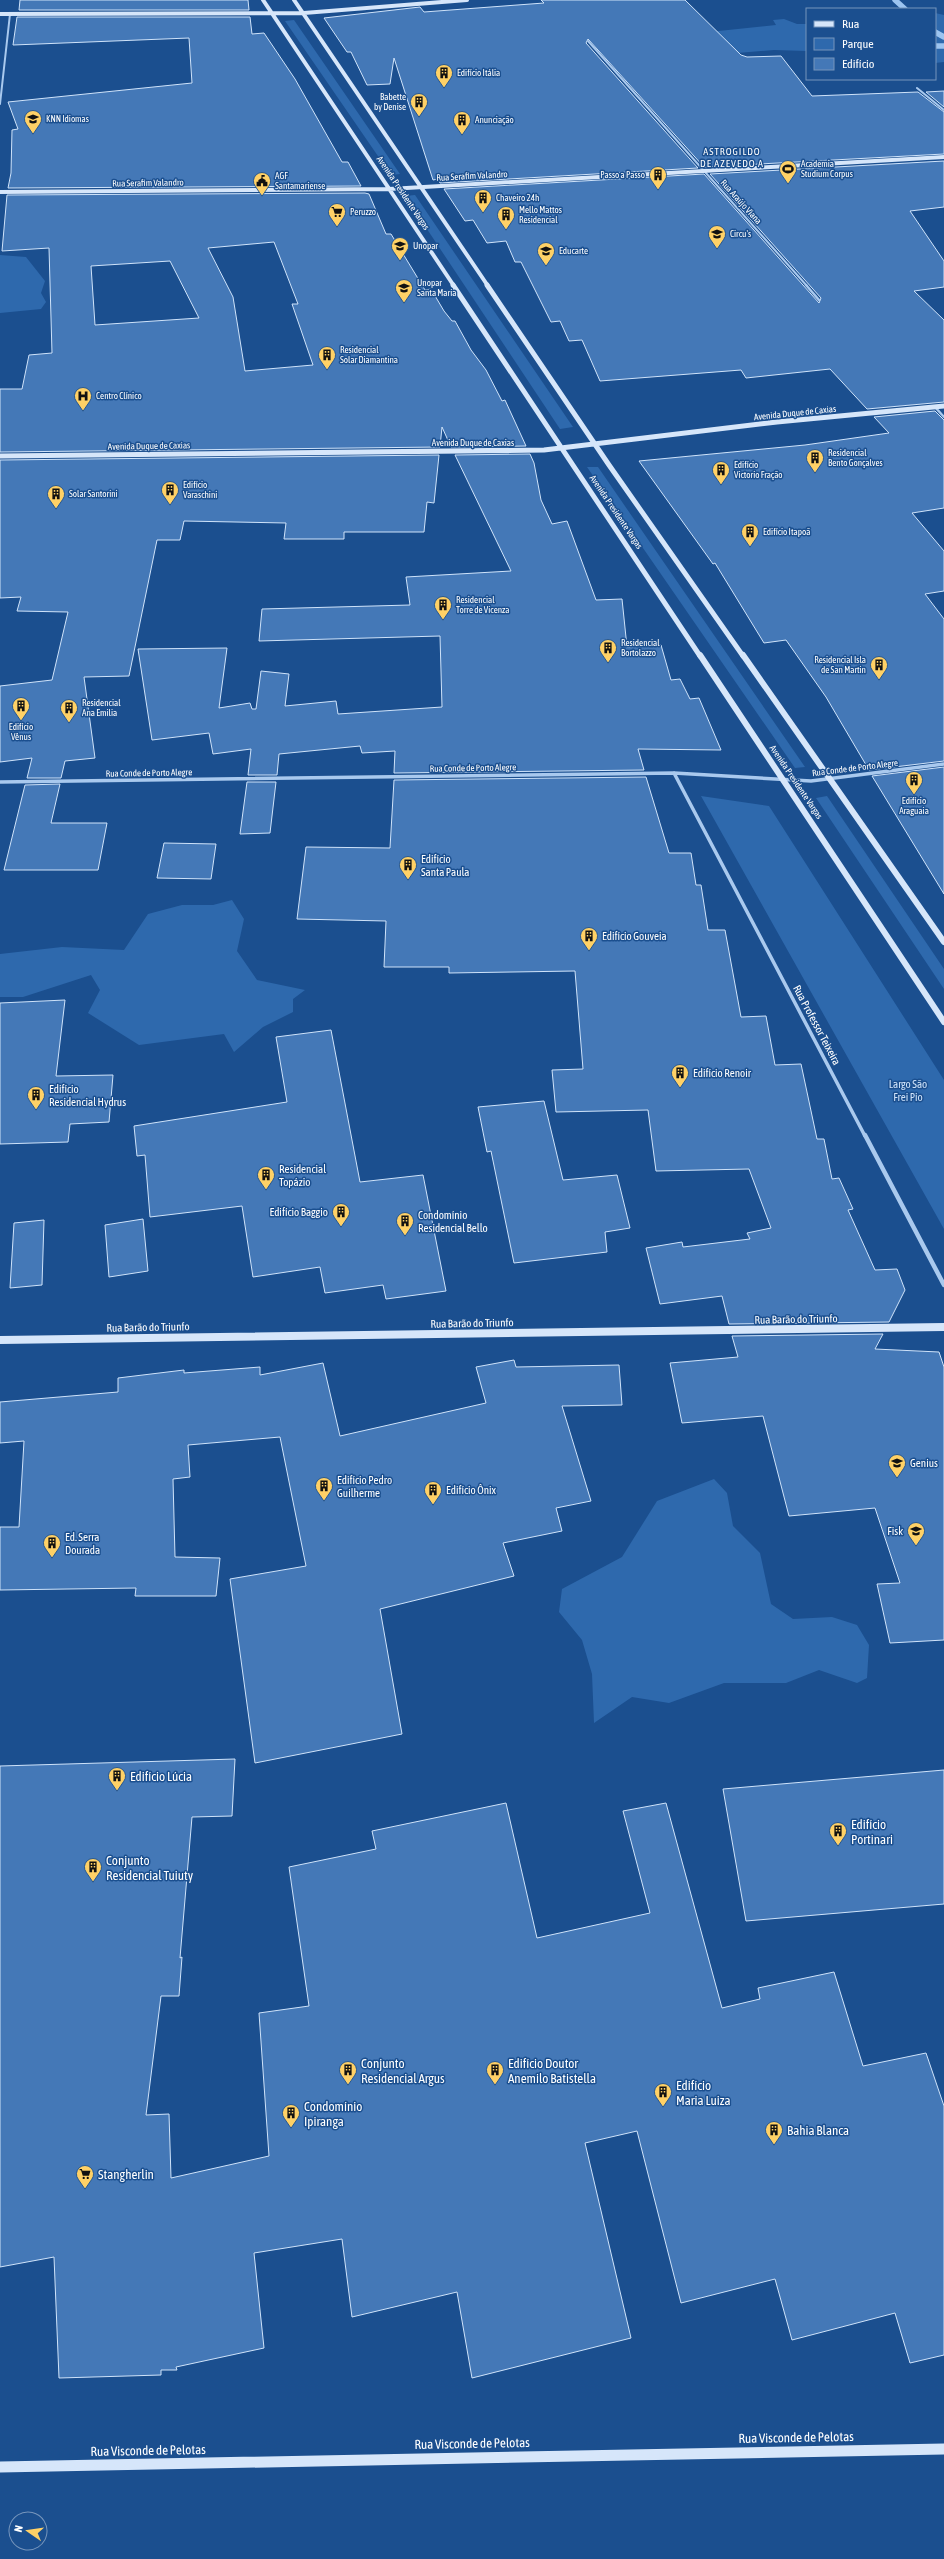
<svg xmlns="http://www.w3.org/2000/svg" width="944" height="2559" font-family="'Asap Condensed',sans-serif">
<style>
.green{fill:#2e69ad}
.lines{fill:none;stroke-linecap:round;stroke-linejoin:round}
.stream{stroke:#9cc4f0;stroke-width:5.5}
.building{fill:#4478b7;stroke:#cfe3fa;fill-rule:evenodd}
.street-far3{stroke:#a9c9ee;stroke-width:2}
.street-far2{stroke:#a9c9ee;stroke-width:2.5}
.street-far1{stroke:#a9c9ee;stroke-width:3.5}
.street{stroke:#a9c9ee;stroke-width:4.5}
.secondary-far4{stroke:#d6e6fa;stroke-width:4}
.secondary-far3{stroke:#d6e6fa;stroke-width:5}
.secondary-far2{stroke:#d6e6fa;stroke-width:6}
.secondary-far1{stroke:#d6e6fa;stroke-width:8}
.secondary{stroke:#d6e6fa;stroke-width:11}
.labels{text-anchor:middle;stroke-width:3;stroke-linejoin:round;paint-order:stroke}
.far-poi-label{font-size:9px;fill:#fff;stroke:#1b4f8f;text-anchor:start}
.far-street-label{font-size:9px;fill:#fff;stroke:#1b4f8f}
.far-neighbourhood-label{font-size:10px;letter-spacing:1px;fill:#fff;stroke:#1b4f8f}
.poi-label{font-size:11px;fill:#fff;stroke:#1b4f8f;text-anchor:start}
.street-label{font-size:11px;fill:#fff;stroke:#1b4f8f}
.park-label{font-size:11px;fill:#cfe3fa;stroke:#1b4f8f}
.near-poi-label{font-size:13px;fill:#fff;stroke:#1b4f8f;text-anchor:start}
.near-street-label{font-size:13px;fill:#fff;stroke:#1b4f8f}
</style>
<rect width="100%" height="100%" fill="#1b4f8f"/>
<!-- green -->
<path class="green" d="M 935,13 L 944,15 L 944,62 L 935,63 Z
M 784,19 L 797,24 L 807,24 L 807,51 L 774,50 L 666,59 L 671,36 L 776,25 L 773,20 Z
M 294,20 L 400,174 L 391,175 L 285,21 Z
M 415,195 L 573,427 L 560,429 L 405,196 Z
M 0,255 L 26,257 L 45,281 L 41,293 L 46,302 L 41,309 L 0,313 Z
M 587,467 L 598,467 L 805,767 L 795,768 Z
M 701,796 L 769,806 L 944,1080 L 944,1229 Z
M 827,796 L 944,969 L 944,989 L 816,798 Z
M 232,900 L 244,919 L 237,951 L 257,980 L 305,990 L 293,999 L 293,1012 L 263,1027 L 234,1052 L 224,1034 L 139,1045 L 88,1013 L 100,990 L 91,975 L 23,997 L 0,997 L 0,954 L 62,947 L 124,950 L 148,914 L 182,905 L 213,905 Z
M 714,1479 L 727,1493 L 733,1526 L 760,1553 L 771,1604 L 793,1619 L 832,1617 L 857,1625 L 869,1645 L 867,1678 L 857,1683 L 819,1670 L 786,1683 L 724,1683 L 669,1703 L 632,1697 L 594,1723 L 592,1674 L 582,1640 L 559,1612 L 562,1589 L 622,1557 L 657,1501 Z"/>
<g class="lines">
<!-- stream -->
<path class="stream" d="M 895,0 L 905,9
M 935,32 L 944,37
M 935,46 L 944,46"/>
</g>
<!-- building -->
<path class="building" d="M 20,0 L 248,0 L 249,10 L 19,10 Z
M 541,0 L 685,0 L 741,55 L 747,57 L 781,56 L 812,96 L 918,92 L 944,112 L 944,154 L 704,167 L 588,39 L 586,43 L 698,168 L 440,183 L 438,179 L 433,180 L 394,58 L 390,84 L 367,85 L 351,52 L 347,52 L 324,18 L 420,7 L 424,12 L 544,3 Z
M 17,17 L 250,17 L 252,34 L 264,33 L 295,79 L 342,162 L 348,162 L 361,186 L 8,188 L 11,173 L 12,130 L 18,129 L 8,102 L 192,83 L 189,38 L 13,45 Z
M 944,91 L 944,107 L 926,92 Z
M 944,161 L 944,207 L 910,211 L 944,261 L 944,287 L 914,291 L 944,320 L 944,402 L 867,409 L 830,369 L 746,378 L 741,370 L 600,381 L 582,340 L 569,341 L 560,321 L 551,322 L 521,262 L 515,262 L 506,241 L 487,243 L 473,220 L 465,221 L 444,189 L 704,174 L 819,303 L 821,298 L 710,174 Z
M 365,193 L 369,194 L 386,234 L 391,234 L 425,290 L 431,289 L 444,311 L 452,321 L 455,321 L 471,350 L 486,370 L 502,401 L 505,400 L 526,446 L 451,447 L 442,427 L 440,447 L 0,452 L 0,389 L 22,389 L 29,355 L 52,353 L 49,248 L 2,251 L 7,195 ZM 274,242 L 298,304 L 292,304 L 313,365 L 245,371 L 233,297 L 208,248 ZM 170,261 L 199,318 L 95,325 L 91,266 Z
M 935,411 L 944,420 L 944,508 L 912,513 L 944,551 L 944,591 L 925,594 L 944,619 L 944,761 L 869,770 L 826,697 L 786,640 L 764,643 L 715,563 L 713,564 L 639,461 L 805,445 L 889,433 L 874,417 Z
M 530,454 L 534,463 L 541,500 L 552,524 L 567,521 L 596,600 L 622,599 L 627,647 L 661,645 L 671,680 L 680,679 L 690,699 L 699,698 L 721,750 L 638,749 L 644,770 L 394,773 L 395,751 L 362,753 L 360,746 L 279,754 L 277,775 L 248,775 L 251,749 L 213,754 L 209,733 L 152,740 L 138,649 L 227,648 L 219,708 L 250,703 L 252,709 L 256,709 L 261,671 L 289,674 L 285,706 L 336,701 L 338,714 L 442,707 L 440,636 L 259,641 L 262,609 L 410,605 L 406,577 L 511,571 L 455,455 Z
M 439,455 L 434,503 L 427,502 L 424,532 L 344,532 L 344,539 L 284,539 L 286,523 L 184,521 L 180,540 L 157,540 L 129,676 L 84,677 L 95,758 L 65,761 L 61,778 L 27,778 L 32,758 L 0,762 L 0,686 L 52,680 L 68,612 L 17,611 L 21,597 L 0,598 L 0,460 Z
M 944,767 L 944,894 L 872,776 Z
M 646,777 L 669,853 L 691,853 L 696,885 L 701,885 L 708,930 L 725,930 L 741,1017 L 766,1016 L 775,1065 L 801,1064 L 817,1139 L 824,1139 L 832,1179 L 839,1178 L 853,1209 L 848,1210 L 875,1270 L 897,1269 L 905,1290 L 889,1322 L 729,1324 L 722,1296 L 660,1304 L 646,1248 L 682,1242 L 683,1247 L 750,1239 L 747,1233 L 771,1228 L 749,1169 L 656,1171 L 648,1110 L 556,1112 L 552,1070 L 583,1069 L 575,971 L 449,973 L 449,967 L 384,967 L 386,921 L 297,919 L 306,847 L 390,848 L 394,780 Z
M 247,782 L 276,782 L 270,833 L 240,834 Z
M 60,784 L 51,823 L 107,823 L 98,870 L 4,870 L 25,785 Z
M 164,843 L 216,844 L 211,879 L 157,878 Z
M 65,1000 L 56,1076 L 113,1075 L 109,1122 L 70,1124 L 68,1142 L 0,1144 L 0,1003 Z
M 331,1030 L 360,1182 L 423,1175 L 446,1291 L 386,1299 L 383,1285 L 325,1293 L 320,1267 L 253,1277 L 242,1206 L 150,1217 L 145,1155 L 137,1156 L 134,1126 L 287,1102 L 276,1037 Z
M 544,1101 L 563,1180 L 617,1175 L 630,1228 L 605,1232 L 607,1252 L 514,1263 L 491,1151 L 487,1152 L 478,1107 Z
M 143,1219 L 148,1271 L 109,1277 L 105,1225 Z
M 44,1220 L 42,1285 L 10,1288 L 14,1223 Z
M 883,1334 L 875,1349 L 939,1352 L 944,1367 L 944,1640 L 890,1643 L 877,1584 L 900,1583 L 875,1508 L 789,1516 L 763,1416 L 682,1423 L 670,1363 L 738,1357 L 732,1336 Z
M 514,1360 L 516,1367 L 619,1365 L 622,1405 L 562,1406 L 591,1501 L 556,1508 L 562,1531 L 503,1543 L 514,1576 L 380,1609 L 402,1734 L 255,1763 L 230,1579 L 306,1566 L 280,1437 L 188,1445 L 190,1477 L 173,1479 L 175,1557 L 220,1558 L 216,1596 L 135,1596 L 136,1588 L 0,1590 L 0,1527 L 19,1527 L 24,1441 L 0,1443 L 0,1402 L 118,1392 L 118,1378 L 184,1370 L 184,1373 L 260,1367 L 260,1375 L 323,1363 L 340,1436 L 486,1403 L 476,1367 Z
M 235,1759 L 232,1816 L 192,1817 L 180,1958 L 182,1957 L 179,1996 L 161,1996 L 146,2115 L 169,2114 L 171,2178 L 269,2156 L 259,2013 L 309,2006 L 289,1867 L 376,1849 L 372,1831 L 506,1803 L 537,1938 L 650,1913 L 623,1811 L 666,1803 L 722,2008 L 760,1999 L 758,1988 L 834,1972 L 863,2066 L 926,2053 L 944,2106 L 944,2355 L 910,2363 L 895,2313 L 792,2340 L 775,2279 L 681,2303 L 637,2131 L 585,2143 L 631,2338 L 472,2378 L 457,2292 L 352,2317 L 342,2239 L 254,2253 L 264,2348 L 176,2367 L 177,2370 L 161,2370 L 161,2375 L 59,2378 L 54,2257 L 0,2267 L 0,1766 Z
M 944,1770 L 944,1904 L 746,1921 L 723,1789 Z"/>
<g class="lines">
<!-- street-far3 -->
<path class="street-far3" d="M 588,41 L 807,286
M 917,88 L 944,110
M 0,104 L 10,14"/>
<!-- street-far2 -->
<path class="street-far2" d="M 806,285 L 819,300
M 935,407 L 944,417"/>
<!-- street-far1 -->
<path class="street-far1" d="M 674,773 L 865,1136
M 0,782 L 674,773 L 811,781 L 944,764"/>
<!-- street -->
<path class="street" d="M 865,1135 L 944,1285"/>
<!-- secondary-far4 -->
<path class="secondary-far4" d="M 263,0 L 454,286
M 294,0 L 488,286
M 0,14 L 304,13 L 467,0
M 0,192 L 389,189 L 944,157"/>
<!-- secondary-far3 -->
<path class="secondary-far3" d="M 453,285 L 700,656
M 487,285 L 609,465 L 743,656
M 0,456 L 544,450 L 777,422 L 944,406"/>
<!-- secondary-far2 -->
<path class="secondary-far2" d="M 700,655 L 944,1022
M 743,655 L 944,942"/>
<!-- secondary-far1 -->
<path class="secondary-far1" d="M 0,1340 L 944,1327"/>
<!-- secondary -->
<path class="secondary" d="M 0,2467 L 944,2449"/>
</g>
<!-- icons -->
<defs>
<symbol id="building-pin" viewBox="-11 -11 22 30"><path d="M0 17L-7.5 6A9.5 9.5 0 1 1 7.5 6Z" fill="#ffd166" stroke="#1b4f8f"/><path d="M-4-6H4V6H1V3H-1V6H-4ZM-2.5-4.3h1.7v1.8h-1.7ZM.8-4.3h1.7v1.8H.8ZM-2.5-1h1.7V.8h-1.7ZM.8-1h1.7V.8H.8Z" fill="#111"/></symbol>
<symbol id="school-pin" viewBox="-11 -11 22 30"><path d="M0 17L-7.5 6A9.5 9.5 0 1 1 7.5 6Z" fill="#ffd166" stroke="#1b4f8f"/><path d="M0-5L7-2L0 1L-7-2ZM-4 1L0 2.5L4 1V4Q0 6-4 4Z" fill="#111"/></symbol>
<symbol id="stadium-pin" viewBox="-11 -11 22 30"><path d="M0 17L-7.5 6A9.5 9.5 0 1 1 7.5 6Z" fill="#ffd166" stroke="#1b4f8f"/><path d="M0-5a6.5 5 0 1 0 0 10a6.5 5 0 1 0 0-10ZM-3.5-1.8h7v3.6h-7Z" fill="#111"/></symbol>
<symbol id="civic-pin" viewBox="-11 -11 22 30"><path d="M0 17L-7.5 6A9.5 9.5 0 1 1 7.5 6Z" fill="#ffd166" stroke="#1b4f8f"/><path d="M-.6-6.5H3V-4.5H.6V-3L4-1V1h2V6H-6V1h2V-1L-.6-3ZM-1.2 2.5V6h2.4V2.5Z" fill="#111"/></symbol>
<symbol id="supermarket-pin" viewBox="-11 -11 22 30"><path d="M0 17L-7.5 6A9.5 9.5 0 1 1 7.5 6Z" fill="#ffd166" stroke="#1b4f8f"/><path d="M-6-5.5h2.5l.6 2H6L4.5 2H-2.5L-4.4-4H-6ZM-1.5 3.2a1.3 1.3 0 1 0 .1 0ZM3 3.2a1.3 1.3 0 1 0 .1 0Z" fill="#111"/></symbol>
<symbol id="university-pin" viewBox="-11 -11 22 30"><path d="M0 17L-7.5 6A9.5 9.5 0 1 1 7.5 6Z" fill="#ffd166" stroke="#1b4f8f"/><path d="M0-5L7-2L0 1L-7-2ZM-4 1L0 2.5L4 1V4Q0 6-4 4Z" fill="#111"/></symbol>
<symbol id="hospital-pin" viewBox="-11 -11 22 30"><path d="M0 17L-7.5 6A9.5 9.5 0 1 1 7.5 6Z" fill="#ffd166" stroke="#1b4f8f"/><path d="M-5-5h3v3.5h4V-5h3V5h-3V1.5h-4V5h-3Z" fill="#111"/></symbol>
</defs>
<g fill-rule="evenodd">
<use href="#building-pin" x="434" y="63" width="20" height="27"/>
<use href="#building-pin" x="409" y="92" width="20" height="27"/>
<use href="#school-pin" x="23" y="109" width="20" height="27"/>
<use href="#building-pin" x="452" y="110" width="20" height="27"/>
<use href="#stadium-pin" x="778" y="159" width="20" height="27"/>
<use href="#building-pin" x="648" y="165" width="20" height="27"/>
<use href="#civic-pin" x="252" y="171" width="20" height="27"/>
<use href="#building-pin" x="473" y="188" width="20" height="27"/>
<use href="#supermarket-pin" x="327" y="202" width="20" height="27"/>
<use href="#building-pin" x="496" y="205" width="20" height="27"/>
<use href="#school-pin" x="707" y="224" width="20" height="27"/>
<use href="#university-pin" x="390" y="236" width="20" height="27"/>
<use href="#school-pin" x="536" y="241" width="20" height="27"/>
<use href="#university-pin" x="394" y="278" width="20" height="27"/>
<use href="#building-pin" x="317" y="345" width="20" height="27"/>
<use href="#hospital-pin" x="73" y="386" width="20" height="27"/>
<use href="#building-pin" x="805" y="448" width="20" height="27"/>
<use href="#building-pin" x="711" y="460" width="20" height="27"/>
<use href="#building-pin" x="160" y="480" width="20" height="27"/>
<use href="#building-pin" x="46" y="484" width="20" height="27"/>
<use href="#building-pin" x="740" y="522" width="20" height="27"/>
<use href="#building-pin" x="433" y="595" width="20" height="27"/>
<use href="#building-pin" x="598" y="638" width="20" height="27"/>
<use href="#building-pin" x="869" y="655" width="20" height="27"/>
<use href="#building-pin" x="11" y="696" width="20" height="27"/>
<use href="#building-pin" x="59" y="698" width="20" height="27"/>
<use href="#building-pin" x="904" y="770" width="20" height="27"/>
<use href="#building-pin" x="398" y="855" width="20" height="27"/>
<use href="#building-pin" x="579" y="926" width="20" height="27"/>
<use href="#building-pin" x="670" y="1063" width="20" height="27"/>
<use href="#building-pin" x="26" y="1085" width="20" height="27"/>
<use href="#building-pin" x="256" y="1165" width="20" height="27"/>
<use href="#building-pin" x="331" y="1202" width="20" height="27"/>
<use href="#building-pin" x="395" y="1211" width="20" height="27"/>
<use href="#school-pin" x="887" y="1453" width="20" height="27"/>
<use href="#building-pin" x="314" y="1476" width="20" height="27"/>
<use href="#building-pin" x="423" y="1480" width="20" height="27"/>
<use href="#school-pin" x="906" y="1521" width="20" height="27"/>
<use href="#building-pin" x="42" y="1533" width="20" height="27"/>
<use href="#building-pin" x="107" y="1766" width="20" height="27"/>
<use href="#building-pin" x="828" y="1821" width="20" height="27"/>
<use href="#building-pin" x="83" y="1857" width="20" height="27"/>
<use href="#building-pin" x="338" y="2060" width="20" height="27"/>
<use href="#building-pin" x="485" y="2060" width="20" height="27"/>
<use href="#building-pin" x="653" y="2082" width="20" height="27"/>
<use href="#building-pin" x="281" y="2103" width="20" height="27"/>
<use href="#building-pin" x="764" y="2120" width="20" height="27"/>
<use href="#supermarket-pin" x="75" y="2164" width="20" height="27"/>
</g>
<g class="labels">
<!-- far-poi labels -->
<g class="far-poi-label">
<text x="457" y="76">Edifício Itália</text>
<text x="406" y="100" text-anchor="end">Babette<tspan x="406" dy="10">by Denise</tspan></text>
<text x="46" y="122">KNN Idiomas</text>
<text x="475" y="123">Anunciação</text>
<text x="801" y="167">Academia<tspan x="801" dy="10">Studium Corpus</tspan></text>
<text x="645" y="178" text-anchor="end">Passo a Passo</text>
<text x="275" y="179">AGF<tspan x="275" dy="10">Santamariense</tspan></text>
<text x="496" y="201">Chaveiro 24h</text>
<text x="519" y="213">Mello Mattos<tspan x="519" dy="10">Residencial</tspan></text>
<text x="350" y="215">Peruzzo</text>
<text x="730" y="237">Circu's</text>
<text x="413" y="249">Unopar</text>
<text x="559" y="254">Educarte</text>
<text x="417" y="286">Unopar<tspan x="417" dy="10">Santa Maria</tspan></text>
<text x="340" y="353">Residencial<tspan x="340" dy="10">Solar Diamantina</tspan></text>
<text x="96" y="399">Centro Clínico</text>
<text x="828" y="456">Residencial<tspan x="828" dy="10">Bento Gonçalves</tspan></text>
<text x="734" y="468">Edifício<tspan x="734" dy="10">Victorio Fração</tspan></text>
<text x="183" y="488">Edifício<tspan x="183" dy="10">Varaschini</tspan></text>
<text x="69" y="497">Solar Santorini</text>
<text x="763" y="535">Edifício Itapoã</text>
<text x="456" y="603">Residencial<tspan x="456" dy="10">Torre de Vicenza</tspan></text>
<text x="621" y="646">Residencial<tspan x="621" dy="10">Bortolazzo</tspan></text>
<text x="866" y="663" text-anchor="end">Residencial Isla<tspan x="866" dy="10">de San Martin</tspan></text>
<text x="82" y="706">Residencial<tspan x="82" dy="10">Ana Emilia</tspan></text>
<text x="21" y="730" text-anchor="middle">Edifício<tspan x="21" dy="10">Vênus</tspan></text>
<text x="914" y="804" text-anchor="middle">Edifício<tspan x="914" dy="10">Araguaia</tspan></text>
</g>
<!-- far-street labels -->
<g class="far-street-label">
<text transform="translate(472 176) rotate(-3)" y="3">Rua Serafim Valandro</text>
<text transform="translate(148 183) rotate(-1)" y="3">Rua Serafim Valandro</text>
<text transform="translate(403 193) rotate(56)" y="3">Avenida Presidente Vargas</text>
<text transform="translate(741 202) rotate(48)" y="3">Rua Araújo Viana</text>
<text transform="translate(795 413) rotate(-6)" y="3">Avenida Duque de Caxias</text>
<text x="473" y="446">Avenida Duque de Caxias</text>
<text transform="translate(149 446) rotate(-1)" y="3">Avenida Duque de Caxias</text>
<text transform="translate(616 512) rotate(56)" y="3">Avenida Presidente Vargas</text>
<text transform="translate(473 768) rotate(-1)" y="3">Rua Conde de Porto Alegre</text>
<text transform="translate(855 768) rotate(-7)" y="3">Rua Conde de Porto Alegre</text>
<text transform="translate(149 773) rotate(-1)" y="3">Rua Conde de Porto Alegre</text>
<text transform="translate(796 782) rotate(56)" y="3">Avenida Presidente Vargas</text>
</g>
<!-- far-neighbourhood labels -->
<g class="far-neighbourhood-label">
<text x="732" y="155">ASTROGILDO<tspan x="732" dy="12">DE AZEVEDO A</tspan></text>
</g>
<!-- poi labels -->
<g class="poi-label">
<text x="421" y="863">Edifício<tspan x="421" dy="13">Santa Paula</tspan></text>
<text x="602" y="940">Edifício Gouveia</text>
<text x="693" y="1077">Edifício Renoir</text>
<text x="49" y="1093">Edifício<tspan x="49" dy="13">Residencial Hydrus</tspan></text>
<text x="279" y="1173">Residencial<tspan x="279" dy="13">Topázio</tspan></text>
<text x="328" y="1216" text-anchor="end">Edifício Baggio</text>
<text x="418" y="1219">Condomínio<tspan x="418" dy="13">Residencial Bello</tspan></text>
<text x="910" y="1467">Genius</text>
<text x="337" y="1484">Edifício Pedro<tspan x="337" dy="13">Guilherme</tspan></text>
<text x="446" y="1494">Edifício Ônix</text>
<text x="903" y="1535" text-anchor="end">Fisk</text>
<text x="65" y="1541">Ed. Serra<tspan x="65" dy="13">Dourada</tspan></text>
</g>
<!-- street labels -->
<g class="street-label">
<text transform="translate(817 1025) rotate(62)" y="4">Rua Professor Teixeira</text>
<text transform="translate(796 1319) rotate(-1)" y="4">Rua Barão do Triunfo</text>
<text transform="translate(472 1323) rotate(-1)" y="4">Rua Barão do Triunfo</text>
<text transform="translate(148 1327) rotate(-1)" y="4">Rua Barão do Triunfo</text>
</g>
<!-- park labels -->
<g class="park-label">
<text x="908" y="1088">Largo São<tspan x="908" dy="13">Frei Pio</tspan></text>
</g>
<!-- near-poi labels -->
<g class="near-poi-label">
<text x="130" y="1781">Edifício Lúcia</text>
<text x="851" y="1829">Edifício<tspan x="851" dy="15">Portinari</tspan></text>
<text x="106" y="1865">Conjunto<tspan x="106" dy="15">Residencial Tuiuty</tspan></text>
<text x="361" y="2068">Conjunto<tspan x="361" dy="15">Residencial Argus</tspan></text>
<text x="508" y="2068">Edifício Doutor<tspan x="508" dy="15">Anemilo Batistella</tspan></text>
<text x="676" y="2090">Edifício<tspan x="676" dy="15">Maria Luiza</tspan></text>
<text x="304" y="2111">Condomínio<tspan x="304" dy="15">Ipiranga</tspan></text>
<text x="787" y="2135">Bahia Blanca</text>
<text x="98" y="2179">Stangherlin</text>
</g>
<!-- near-street labels -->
<g class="near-street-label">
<text transform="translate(796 2437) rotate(-1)" y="5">Rua Visconde de Pelotas</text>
<text transform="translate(472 2443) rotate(-1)" y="5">Rua Visconde de Pelotas</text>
<text transform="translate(148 2450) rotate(-1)" y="5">Rua Visconde de Pelotas</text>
</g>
</g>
<!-- legend -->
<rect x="806" y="8" width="130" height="72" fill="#1b4f8f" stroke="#7695bc"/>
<rect x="814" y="21" width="20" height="6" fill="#d6e6fa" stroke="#7695bc"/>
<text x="842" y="28" font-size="12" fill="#ffffff">Rua</text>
<rect x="814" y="38" width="20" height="12" fill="#2e69ad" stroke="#7695bc"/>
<text x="842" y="48" font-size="12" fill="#ffffff">Parque</text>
<rect x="814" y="58" width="20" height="12" fill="#4478b7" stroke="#7695bc"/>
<text x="842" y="68" font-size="12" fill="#ffffff">Edifício</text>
<!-- north arrow -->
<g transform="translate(28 2531) rotate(283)"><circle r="19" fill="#1b4f8f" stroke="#7695bc"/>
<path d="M0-3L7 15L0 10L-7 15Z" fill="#ffd166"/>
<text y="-6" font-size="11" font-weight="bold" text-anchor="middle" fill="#ffffff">N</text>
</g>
</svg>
